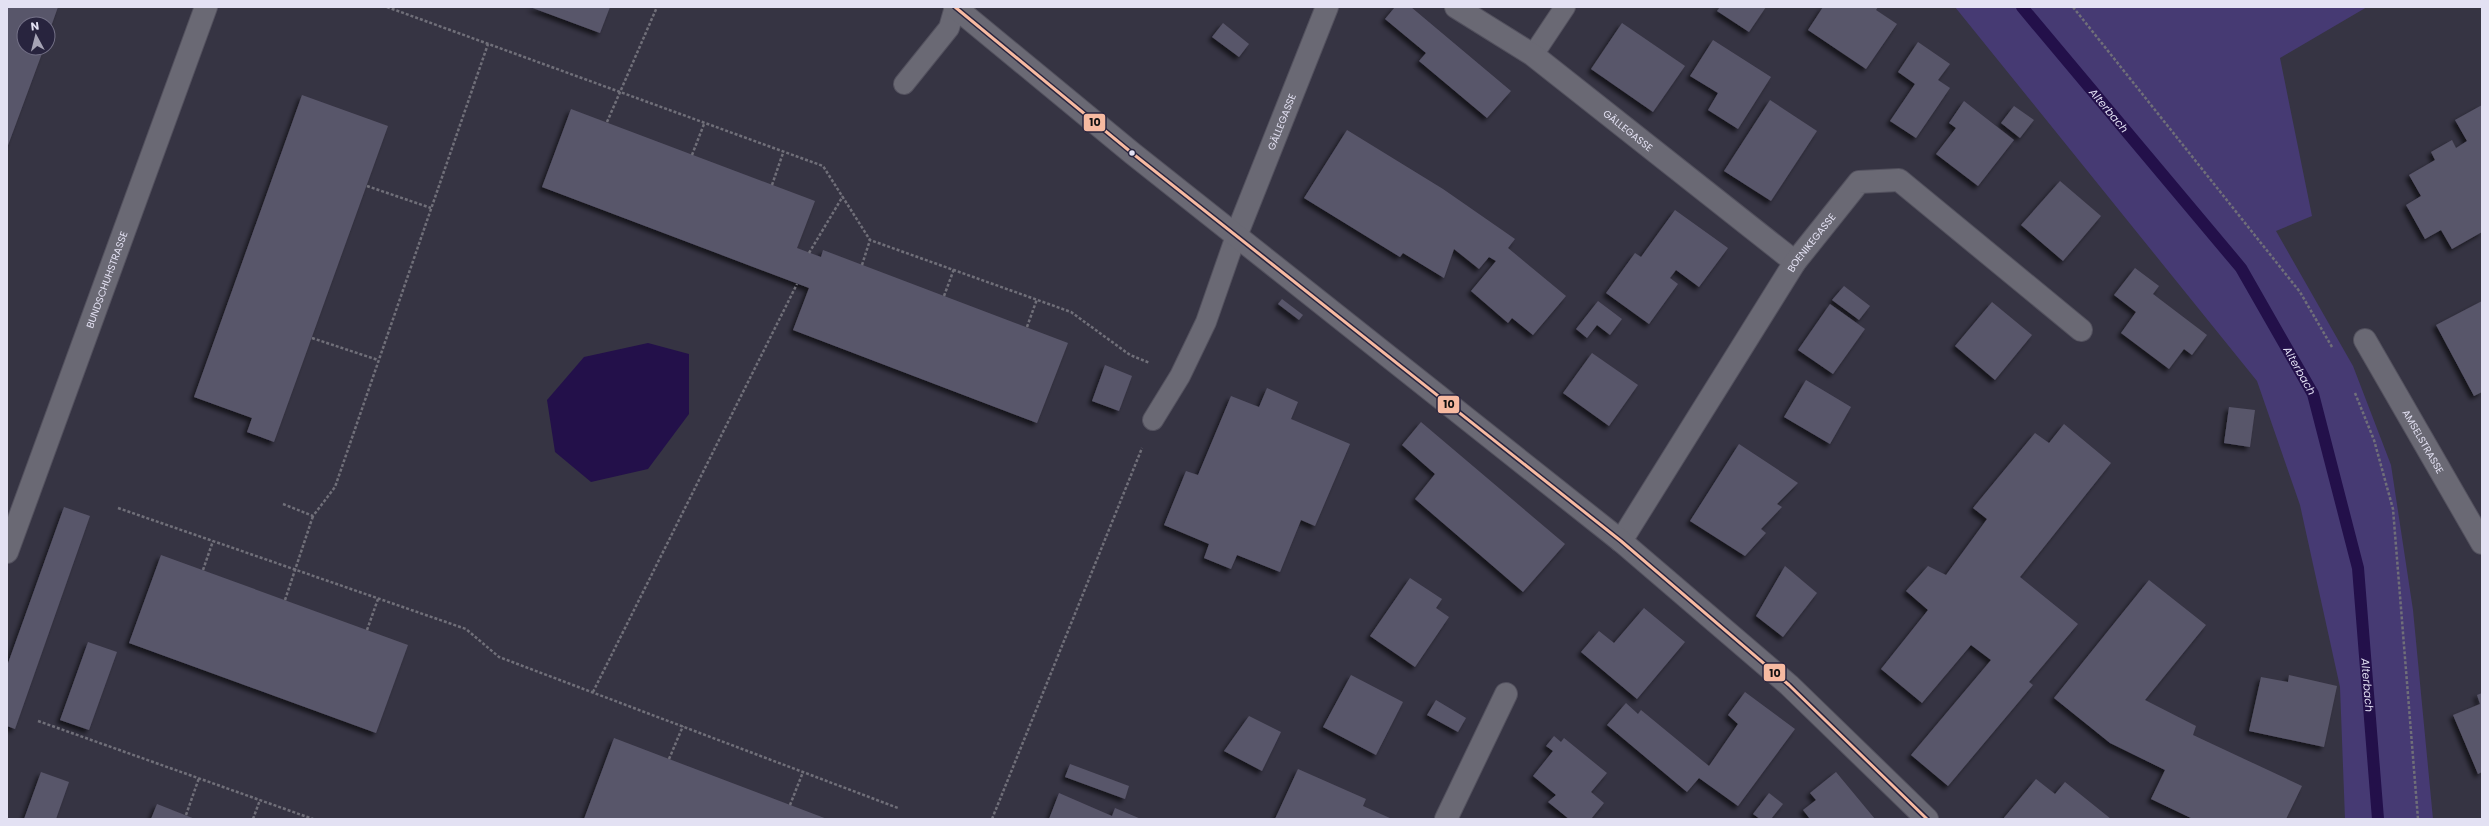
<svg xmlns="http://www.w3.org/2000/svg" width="2489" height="826" viewBox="0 0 2489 826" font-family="Poppins,sans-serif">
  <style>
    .green { fill: #463a73 }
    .water { fill: #23104a }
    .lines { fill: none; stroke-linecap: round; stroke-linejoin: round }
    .stream { stroke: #23104a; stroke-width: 12 }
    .building { fill: #59566a; filter: url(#shadow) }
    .service-casing { stroke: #53515e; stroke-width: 22 }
    .minor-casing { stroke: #53515e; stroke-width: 24 }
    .tertiary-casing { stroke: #53515e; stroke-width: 24 }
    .path { stroke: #706f79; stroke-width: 2.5; stroke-dasharray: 3 2; stroke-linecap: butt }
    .service { stroke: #6a6974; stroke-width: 20 }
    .minor { stroke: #6a6974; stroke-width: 22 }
    .tertiary { stroke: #6a6974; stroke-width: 22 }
    .bus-1-casing { stroke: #28243e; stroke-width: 6 }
    .bus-1 { stroke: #f7baa1; stroke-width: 3 }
    .bus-dot { fill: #e3e1f3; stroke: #28243e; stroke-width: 1.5 }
    .labels { text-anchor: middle; stroke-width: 3; stroke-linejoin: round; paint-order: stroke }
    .street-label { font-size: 10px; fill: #e3e1f3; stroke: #28243e }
    .water-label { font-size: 11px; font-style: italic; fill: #dfddf1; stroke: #28243e }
    .line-badge { stroke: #28243e; stroke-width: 1.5 }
    .pale-badge-label { font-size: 11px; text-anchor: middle; font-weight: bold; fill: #111 }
  </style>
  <defs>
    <filter id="shadow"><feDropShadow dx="-3.5" dy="3.5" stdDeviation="2" flood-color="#0009"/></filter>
  </defs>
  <rect width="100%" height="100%" fill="#363443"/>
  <path class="green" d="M1955,7h412l-87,51 32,158 -36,15 77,135 38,99 22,145 20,209h-88l-5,-132 -40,-182 -43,-124z"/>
  <path class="water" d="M648,343l41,11v60l-41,55 -57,13 -36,-30 -8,-52 37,-43z"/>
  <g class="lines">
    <path class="stream" id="s1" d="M2022,7l219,261 72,126 45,174 20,251"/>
  </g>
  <g class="building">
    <path d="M7,7h51l-10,28v-11h-24v24h20l-37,100z"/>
    <path d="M530,7h80l-10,26z"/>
    <path d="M1395,7h16l100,84 -24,27 -68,-57 7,-8 -41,-34z"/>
    <path d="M1720,7h46l-17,25 -32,-21z"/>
    <path d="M1823,7h55l-2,3 21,14 -31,45 -58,-39z"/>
    <path d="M1223,23l26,21 -10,13 -27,-20z"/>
    <path d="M1622,23l63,43 -32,46 -62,-43z"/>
    <path d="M1713,40l58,37 -33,52 -30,-19 10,-17 -28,-17z"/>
    <path d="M1918,42l32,22 -12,16 12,8 -34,50 -26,-17 25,-37 -17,-12z"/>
    <path d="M302,95l86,31 -114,316 -27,-10 5,-14 -58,-21z"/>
    <path d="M1770,100l47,31 -46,70 -47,-30z"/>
    <path d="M1964,101l50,39 -36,46 -42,-32 20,-26 -7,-5z"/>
    <path d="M2482,105v127l-30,17 -11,-19 -16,9 -19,-34 15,-9 -12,-21 26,-15 -4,-8 21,-12 4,8 11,-7 -12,-21z"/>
    <path d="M2014,106l20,14 -14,18 -19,-15z"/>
    <path d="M571,109l244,92 -18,47 24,9 2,-7 245,93 -31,80 -244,-93 16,-42 -267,-101z"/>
    <path d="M1347,130l96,59 72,50 -7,9 58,48 -33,39 -21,-17 -4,5 -37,-32 25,-30 -7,-4 -10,12 -25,-20 -10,29 -41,-25 -3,4 -96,-59z"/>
    <path d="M2060,181l41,35 -38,45 -42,-36z"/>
    <path d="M1675,210l53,38 -29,39 -23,-17 -6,8 8,6 -29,40 -43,-31 29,-40 6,4z"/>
    <path d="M2135,268l24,18 -6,8 54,41 -15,20 -8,-6 -15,20 -48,-36 15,-21 -22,-17z"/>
    <path d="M1844,286l26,20 -11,14 -27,-20z"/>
    <path d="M1282,299l21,16 -4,5 -21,-16z"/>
    <path d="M1598,301l24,18 -12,16 -13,-10 -10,13 -11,-9z"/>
    <path d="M2482,301v91l-8,4 -38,-71z"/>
    <path d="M1992,302l40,33 -37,45 -40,-34z"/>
    <path d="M1830,304l35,25 -32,45 -35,-24z"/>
    <path d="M1592,353l46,32 -29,41 -46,-33z"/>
    <path d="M1105,365l27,11 -13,35 -27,-10z"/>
    <path d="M1806,380l45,27 -21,37 -46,-27z"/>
    <path d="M1267,388l31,14 -7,17 59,25 -35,82 -14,-6 -21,52 -43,-17 -6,14 -27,-11 5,-14 -45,-19 22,-54 12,4 33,-79 28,11z"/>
    <path d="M2229,407l26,3 -5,37 -26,-4z"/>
    <path d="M1421,422l144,122 -42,48 -108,-93 20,-25 -33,-29z"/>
    <path d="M2064,424l47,39 -91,114 58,47 -49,58 4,3 -85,101 -37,-31 80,-95 -20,-15 -49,58 -41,-34 47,-59 -22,-19 22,-25 18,9 41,-56 -14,-11 62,-75 14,10z"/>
    <path d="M1739,444l59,39 -21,21 5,3 -21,22 5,4 -21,23 -55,-35z"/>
    <path d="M64,507l26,9 -75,213 -8,-3v-60z"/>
    <path d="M161,555l247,90 -32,88 -247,-90z"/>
    <path d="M1785,566l32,27 -34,44 -27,-21z"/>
    <path d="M1410,578l32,21 -6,9 13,9 -34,50 -45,-31z"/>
    <path d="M2149,580l57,45 -61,75 51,26 -3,9 109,51 -16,33h-93l-42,-20 14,-29 -55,-27 -56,-45z"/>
    <path d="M1644,608l41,34 -48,57 -56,-47 18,-21 15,12z"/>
    <path d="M88,642l29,10 -28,78 -29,-10z"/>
    <path d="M1351,675l52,27 -27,53 -53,-28z"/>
    <path d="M2289,675l48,11 -13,61 -75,-16 12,-54 27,5z"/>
    <path d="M1745,692l50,37 -57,77 -39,-28 -12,14 -80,-67 19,-22 12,11 3,-4 68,56 29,-42 -10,-9z"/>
    <path d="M2482,693v79l-4,2 -25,-59 27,-11 -3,-9z"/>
    <path d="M1436,700l30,18 -8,14 -31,-17z"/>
    <path d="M1249,716l32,16 -19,39 -38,-20z"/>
    <path d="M1554,736l7,6 3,-4 43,35 -16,19 13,11 -13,16h-22l-21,-17 8,-7 -23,-19 20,-25 -7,-5z"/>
    <path d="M614,738l55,21 158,60h-243z"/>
    <path d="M1070,764l59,22 -4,13 -60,-22z"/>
    <path d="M1298,769l68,30 -3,7 29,13h-117z"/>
    <path d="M41,772l28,10 -13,37h-32z"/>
    <path d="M1836,772l39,47h-65l-7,-9 13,-10 -6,-7z"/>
    <path d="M2036,779l19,15 10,-12 46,37h-108z"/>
    <path d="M1059,793l53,23 3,-8 26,11h-92z"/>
    <path d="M1769,793l14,11 -12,15h-11l-7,-5z"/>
    <path d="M157,804l38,15h-44z"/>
  </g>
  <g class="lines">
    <g class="service-casing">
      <g id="service">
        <path d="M1533,55l32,-48"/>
        <path d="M904,84l45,-56 6,-21"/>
        <path d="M1153,420l27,-44 26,-54 30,-86"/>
      </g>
    </g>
    <g class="minor-casing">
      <g id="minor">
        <path id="s2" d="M1456,7l77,48 262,207"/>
        <path id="s3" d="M1236,236l91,-229"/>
        <path id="s4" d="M2365,340l117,203"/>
        <path id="s5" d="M1621,541l174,-279 64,-80 40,-2 182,150"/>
        <path id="s6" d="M7,552l199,-545"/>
        <path d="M1446,819l60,-125"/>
      </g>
    </g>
    <g class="tertiary-casing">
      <path id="tertiary" d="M955,7l177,146 489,388 168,144 138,134"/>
    </g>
    <g class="path">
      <path d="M387,7l436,159 47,74 201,72 59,43 20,8"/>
      <path d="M2073,7l227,285 32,55"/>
      <path d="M607,122l50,-115"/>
      <path d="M692,155l12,-31"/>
      <path d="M772,185l11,-32"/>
      <path d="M367,186l64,22"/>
      <path d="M809,253l34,-57"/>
      <path d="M862,265l8,-25"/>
      <path d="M944,296l10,-27"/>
      <path d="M1027,327l10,-28"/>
      <path d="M312,338l66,22"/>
      <path d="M2355,393l19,47 19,69 25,310"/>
      <path d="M283,504l30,12 22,-29 153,-443"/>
      <path d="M118,508l348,121 33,28 399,151"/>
      <path d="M203,570l10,-29"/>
      <path d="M285,600l28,-84"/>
      <path d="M367,630l11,-31"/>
      <path d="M593,692l204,-408"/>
      <path d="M38,721l275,98"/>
      <path d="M669,759l14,-33"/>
      <path d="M790,805l13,-33"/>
      <path d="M186,815l13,-37"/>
      <path d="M253,819l7,-19"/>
      <path d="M992,819l150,-371"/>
    </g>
    <use href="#service" class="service"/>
    <use href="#minor" class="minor"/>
    <use href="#tertiary" class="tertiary"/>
    <g class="bus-1-casing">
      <path id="bus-1" d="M955,7l177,146 489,388 168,144 138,134"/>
    </g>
    <use href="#bus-1" class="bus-1"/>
  </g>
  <circle class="bus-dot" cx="1132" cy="153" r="3.5"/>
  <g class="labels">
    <g class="street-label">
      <text dy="4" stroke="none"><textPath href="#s3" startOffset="123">GÄLLEGASSE</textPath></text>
      <text dy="4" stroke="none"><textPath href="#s2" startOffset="212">GÄLLEGASSE</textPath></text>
      <text dy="4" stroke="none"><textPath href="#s5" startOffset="354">BOENIKEGASSE</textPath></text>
      <text dy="4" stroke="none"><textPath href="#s6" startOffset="290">BUNDSCHUHSTRASSE</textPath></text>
      <text dy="4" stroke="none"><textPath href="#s4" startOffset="117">AMSELSTRASSE</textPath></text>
    </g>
    <g class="water-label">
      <text dy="4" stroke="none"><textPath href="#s1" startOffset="135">Alterbach</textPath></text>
      <text dy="4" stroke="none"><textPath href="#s1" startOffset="459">Alterbach</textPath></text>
      <text dy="4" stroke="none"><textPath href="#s1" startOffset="783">Alterbach</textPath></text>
    </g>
  </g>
  <g class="line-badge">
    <rect x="1083" y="113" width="23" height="19" rx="4" fill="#f7baa1"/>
    <rect x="1437" y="395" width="23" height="19" rx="4" fill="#f7baa1"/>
    <rect x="1763" y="663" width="23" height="19" rx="4" fill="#f7baa1"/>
  </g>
  <g class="pale-badge-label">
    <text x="1095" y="126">10</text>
    <text x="1449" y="408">10</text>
    <text x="1775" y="677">10</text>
  </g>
  <rect width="2489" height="826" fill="none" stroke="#e3e1f3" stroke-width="16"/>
  <g transform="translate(36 36) rotate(353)"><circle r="19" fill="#28243e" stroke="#737086"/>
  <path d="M0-3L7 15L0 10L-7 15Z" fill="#a6a4b5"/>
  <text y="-6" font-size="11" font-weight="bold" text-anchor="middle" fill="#e3e1f3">N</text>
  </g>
</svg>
